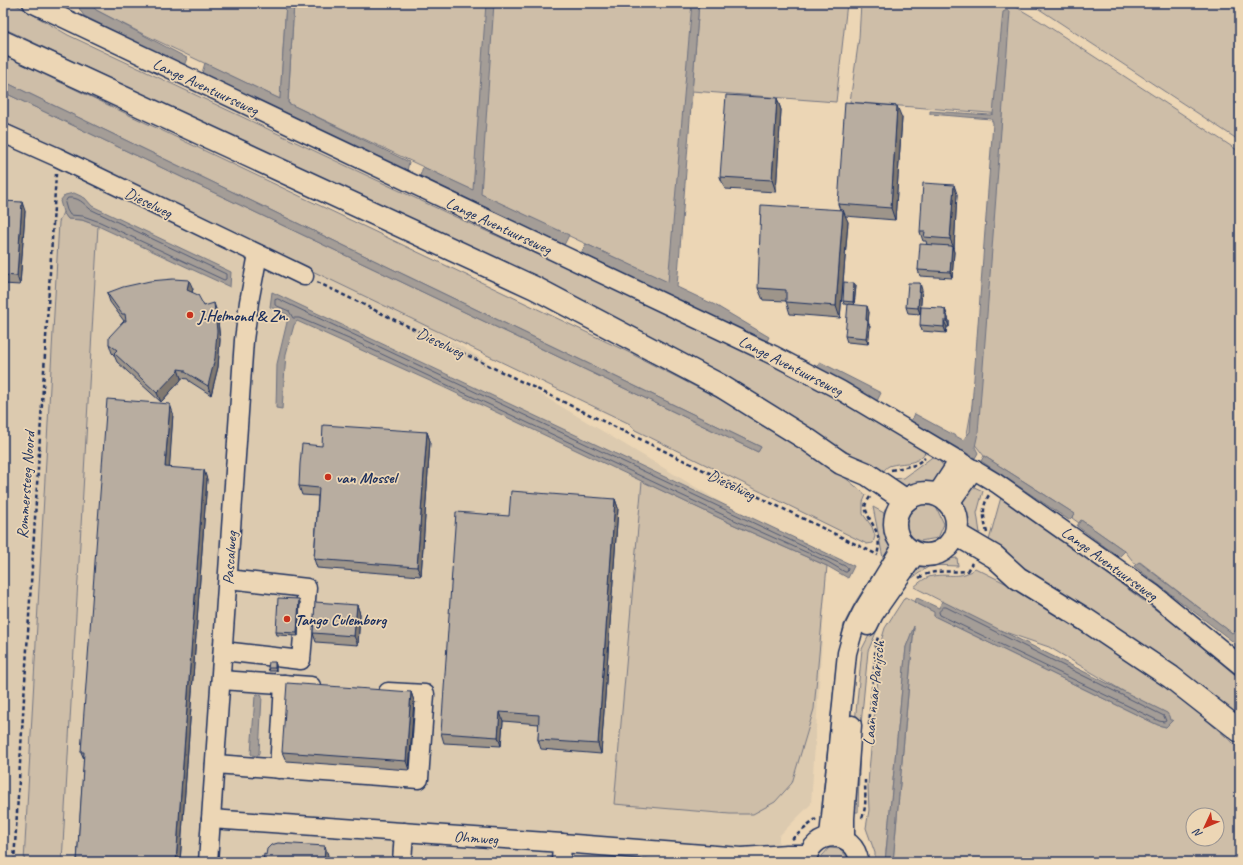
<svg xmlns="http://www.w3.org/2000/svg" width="1243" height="865" viewBox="0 0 1243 865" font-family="Caveat,sans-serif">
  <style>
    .built { fill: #dccaaf }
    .green { fill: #cebea8; stroke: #747683; fill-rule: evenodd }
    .water { fill: #a49d97; stroke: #6d7180 }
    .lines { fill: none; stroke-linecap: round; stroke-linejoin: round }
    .shore { stroke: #525b75; stroke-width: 1 }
    .minor-casing { stroke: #1b2f5e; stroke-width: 21 }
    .major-casing { stroke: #1b2f5e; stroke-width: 25 }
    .path { stroke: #1b2f5e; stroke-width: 2.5; stroke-dasharray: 4 3; stroke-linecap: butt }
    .minor { stroke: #ecd6b5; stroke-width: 18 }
    .major { stroke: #ecd6b5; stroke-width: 22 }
    .wall { fill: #9e958a; stroke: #1b2f5e }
    .shaded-wall { fill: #817970; stroke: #1b2f5e }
    .building { fill: #b8ada0; stroke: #1b2f5e }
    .poi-dot { fill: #c8321e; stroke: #ecd6b5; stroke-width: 1.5 }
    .labels { text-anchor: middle; stroke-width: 3.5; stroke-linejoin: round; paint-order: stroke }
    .street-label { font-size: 16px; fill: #1b2f5e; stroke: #ecd6b5 }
    .poi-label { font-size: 16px; font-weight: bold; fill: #1b2f5e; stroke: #ecd6b5; text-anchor: start }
  </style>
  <rect width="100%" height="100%" fill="#ecd6b5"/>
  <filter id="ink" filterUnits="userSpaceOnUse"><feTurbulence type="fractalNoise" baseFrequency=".025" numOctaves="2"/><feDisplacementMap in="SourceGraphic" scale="8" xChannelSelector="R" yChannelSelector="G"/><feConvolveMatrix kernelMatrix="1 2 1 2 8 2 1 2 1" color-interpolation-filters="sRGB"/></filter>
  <g filter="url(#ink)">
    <path class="built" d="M3,115l396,194 428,257 -16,238 -32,32 -1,26h-775z"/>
    <g class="green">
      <path d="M3,3h10l55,32 285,134 122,57 298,134 154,89c-9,18 -23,12 -38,17 -3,1 -5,5 -7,7l-70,-42 -397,-208 -412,-195z"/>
      <path d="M90,3h196l-6,96 -137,-65 -47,-24z"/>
      <path d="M294,3h404l-23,283 -387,-183z"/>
      <path d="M699,3h148l-11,99 -144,-11z"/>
      <path d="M861,3h141l6,3 8,1 24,14 200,131v456l-1,16 -3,7 -4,2 -92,-71 -4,3 -11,-14 -44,-31 -2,3 -7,-5 3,-4 -91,-58 -17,-22 11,-61 24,-259 -152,-12 9,-64z"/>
      <path d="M1030,3h210v138z"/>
      <path d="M3,55l625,297 146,75 63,44 29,24 -3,7v12l9,13 3,9 -2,7 -6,1 -232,-114 -5,-6 -627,-302v-30l755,360 3,-5 -758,-366z"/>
      <path d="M63,212l5,7 14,1 16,6 -36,636h-38l35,-640z"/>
      <path d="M935,455l9,12 -10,15 -32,8 -11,-11 13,-1z"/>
      <path d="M642,481l88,42 97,43 -13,143 -22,74 -17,19 -22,12h-23l-116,-10z"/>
      <path d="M972,486l11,5 -6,22 3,20 -11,-1 -10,-31z"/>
      <path d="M1003,490l72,60 100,74 65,55v42l-252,-177z"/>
      <path d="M922,504l14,3 8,17 -6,14 -18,3 -10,-4 -4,-12 4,-13z"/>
      <path d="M873,507l11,6 6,23 -1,20 -6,2z"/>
      <path d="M957,558l1,8 -27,-1 -19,13 -4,-5 17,-12z"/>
      <path d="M975,568l60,30 117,76 43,36 45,39v113h-347l21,-234 -8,19 -21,215h-10v-9l-9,-25 3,-18 -1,-24 1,-16 13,-132 3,-10 20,-31 30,15 -1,4 224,109 8,2 4,-6 -4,-8 -38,-19 -79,-47 -53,-18 -82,-42c5,-4 11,-10 19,-11 15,-3 29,4 42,-8zM1193,815h24v24h-24z"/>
      <path d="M874,573l6,2 -34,65 -20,172 -5,2 16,-157 7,-33 12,-23z"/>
      <path d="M882,610l3,2 -17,39 -8,84 -2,77h-7l4,-89 7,-74z"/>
      <path d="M829,848l11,1 10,11v2h-30l1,-5z"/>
    </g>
    <g class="water">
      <path d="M78,3h12l6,7 91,48 -3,8 -100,-50 -4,-6z"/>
      <path d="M286,3h8l-6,100 121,59 -2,9 -205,-98 3,-10 75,36z"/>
      <path d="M486,3h8l-13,191 88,41 -5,10 -144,-69 3,-9 50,23z"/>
      <path d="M692,3h7l-22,284 38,18 54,32 -3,6 -185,-90 5,-9 82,38z"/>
      <path d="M1007,10l3,2 -32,421 -3,14 3,6 -3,5 -64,-37 4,-7 48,26 7,-8 23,-309 -2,-4 -61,-5v-3l60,4 3,-1 10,-102z"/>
      <path d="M3,81l758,366 -3,5 -755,-360z"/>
      <path d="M74,193l11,5 7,8 139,66 -1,15 -132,-61 -16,-6 -14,-1 -5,-7 -3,-11 5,-6z"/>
      <path d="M272,292l582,274 -6,12 -21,-12 -97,-43 -289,-137 -144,-65 -3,4 -8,29 -4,55 -6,-1 1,-44 11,-46 -1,-4 -17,-7z"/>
      <path d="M820,362l61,31 -4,8 -60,-33z"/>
      <path d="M984,456l91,58 -6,6 -88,-59z"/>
      <path d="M1081,520l44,31 -6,6 -42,-31z"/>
      <path d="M1139,562l93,71 4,-2 3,-7 1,-16v39l-106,-81z"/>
      <path d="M917,598l22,10 3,-7 225,112 2,3 1,4h3l-7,7 -8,-2 -224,-109v-4l-20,-10z"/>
      <path d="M914,626l-21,236h-8l21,-215z"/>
      <path d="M257,694l5,2 -3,57 -2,3 -5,-1 -1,-1 4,-58z"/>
    </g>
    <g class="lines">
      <g class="shore">
        <path d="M68,198c11,-1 15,5 22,11l136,65v5l-2,1 -124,-58 -17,-6 -13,-1 -3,-5 -2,-7z"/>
        <path d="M278,299l569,268 1,2 -1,3h-2l-17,-10 -96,-43 -376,-177 -57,-24h-6l-4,-7 -14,-6v-5z"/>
        <path d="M944,607h2l218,109 2,5 -2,1 -5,-1 -219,-106 -1,-3z"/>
      </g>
      <g class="minor-casing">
        <g id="minor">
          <path d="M32,3l743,353 65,34 156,93 156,110 88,72"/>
          <path d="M3,133l54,24 247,119"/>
          <path d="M937,494l22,-34"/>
          <path d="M950,503l24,-34"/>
          <path d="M868,626l6,-12 42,-60"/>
          <path d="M223,651l78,9 6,-72 -79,-9"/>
          <path d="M221,680l90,6"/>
          <path d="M215,764l204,15 6,-85 -37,-2"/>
          <path d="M279,769l5,-85"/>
          <path d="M211,819l351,24 179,14 46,-3h21"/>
          <path d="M829,837l18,-184 7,-25 8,-16 41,-67"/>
          <path d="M845,840v-22l7,-93"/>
          <path d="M208,862l36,-522 5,-38 9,-48"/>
          <path d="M402,862l2,-30"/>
          <path d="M561,862l1,-19"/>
          <path d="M807,862c3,-33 49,-33 52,0"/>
        </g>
      </g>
      <g class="major-casing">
        <g id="major">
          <path d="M3,42l532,246 186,98 87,54 33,23 26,11 38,26"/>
          <circle cx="926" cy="524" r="31"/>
          <path d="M956,534l39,23 23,21 68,42 85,57 69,54"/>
        </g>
      </g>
      <g class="path">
        <path d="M317,282l561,273"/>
        <path d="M891,470l24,-5 10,-7"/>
        <path d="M870,497l-4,6 -1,4c6,21 18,23 12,49"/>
        <path d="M987,533c-3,-13 -6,-26 2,-38"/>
        <path d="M919,578c15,-10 31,-5 48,-7l5,-8"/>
        <path d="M869,725l7,-81 2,-7"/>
        <path d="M862,818c5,-12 3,-25 3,-38"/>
        <path d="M792,839l24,-20"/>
        <path d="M14,862l42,-688"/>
      </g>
      <use href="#minor" class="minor"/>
      <use href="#major" class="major"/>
    </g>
    <g class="wall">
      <path d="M777,98l4,12 -5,82 -51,-3 -5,-12z"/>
      <path d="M902,118l-7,102 -50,-4 3,6 -8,96 -50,-4 -4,-13 -23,-1 -5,-12 82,-78 -2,-6z"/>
      <path d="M957,194l-3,54h-1l1,4 -2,26 -32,-2 -2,-6 9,-25 -1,-4h-3l-3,-9z"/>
      <path d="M3,201l22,10 -5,74 -17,-1z"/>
      <path d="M854,283l2,3 -2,19 -10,-1 -1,-3z"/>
      <path d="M193,289l-1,3 12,14 13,6 3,28 -2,27 -7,28 -22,-14 -1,-2 -7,-1v2l-20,22 -44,-40 -3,-7 -2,-2 -3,-9 15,-23 -14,-19 -3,-9z"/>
      <path d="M922,290l-2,24 -12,-1 -2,-6z"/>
      <path d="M943,309h2l4,12v6h-2l-1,6 -24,-2 -2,-6z"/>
      <path d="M869,312l-1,10 2,5 -2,17 -21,-2 -2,-6z"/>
      <path d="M173,413l-4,54 38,12 -27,383h-103l7,-103 -3,-7z"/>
      <path d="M427,432l3,9 -9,135 -104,-8 -3,-9 4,-63 -16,-1 -3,-9 23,-40z"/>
      <path d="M615,499l3,9 -17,246 -60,-5 -3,-9 1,-16 -36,-3 -2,25 -57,-3 -3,-10 68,-217z"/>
      <path d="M300,602l-2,34 -21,-1 -1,-3z"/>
      <path d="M357,605l3,9 -2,31 -42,-3 -3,-9z"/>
      <path d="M275,662l1,3v6h-7l-1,-3z"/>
      <path d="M411,692l3,9 -5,69 -123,-9 -4,-9z"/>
    </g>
    <g class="shaded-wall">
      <path d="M777,98l4,12 -5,82 -4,-12z"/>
      <path d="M897,106l5,12 -7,102 -4,-12z"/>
      <path d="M954,185l3,9 -3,54 -4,-9z"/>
      <path d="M22,202l3,9 -5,74 -3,-9z"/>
      <path d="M843,210l5,12 -8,96 -4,-12z"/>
      <path d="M952,246l2,6 -2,26 -2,-6z"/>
      <path d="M189,280l4,9 -3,10 -3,-9z"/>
      <path d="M854,283l2,3 -2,19 -1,-3z"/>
      <path d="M920,283l2,7 -2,24 -2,-6z"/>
      <path d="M214,303l3,9 3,28 -2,27 -7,28 -3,-9z"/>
      <path d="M867,306l2,6 -1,10 2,5 -2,17 -2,-6v-18z"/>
      <path d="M943,308l2,5v-4l4,12v6z"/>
      <path d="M944,321l3,6 -1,6 -2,-6z"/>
      <path d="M178,369l3,9v2l-20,22 -4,-9z"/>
      <path d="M170,404l3,9 -4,63 -4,-9z"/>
      <path d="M427,432l3,9 -9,135 -4,-9z"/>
      <path d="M204,470l3,9 -27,383h-4z"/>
      <path d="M615,499l3,9 -17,246 -3,-10z"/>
      <path d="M299,599l1,3 -2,34 -1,-3z"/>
      <path d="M357,605l3,9 -2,31 -4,-9z"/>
      <path d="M275,662l1,3v6l-1,-3z"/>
      <path d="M411,692l3,9 -5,69 -3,-9z"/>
      <path d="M500,712l3,9 -2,25 -3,-9z"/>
      <path d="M325,846l3,9v7h-4z"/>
    </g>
    <g class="building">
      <path d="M726,95l51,3 -5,82 -52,-3z"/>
      <path d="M845,102l52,4 -6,102 -53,-4z"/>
      <path d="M923,183l31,2 -4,54 -26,-2 1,-5h-5z"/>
      <path d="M3,201l19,1 -5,74 -14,-1z"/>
      <path d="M761,205l82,5 -7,96 -50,-4v-12l-28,-2z"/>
      <path d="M920,244l32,2 -2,26 -32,-2z"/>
      <path d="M173,279l16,1 -2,10 11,5 6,11 10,-3 3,28 -2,27 -7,28 -23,-14v-2l-7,-1v2l-21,22 -43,-40 3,-3 -8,-6v-7l15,-16h2l-1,-7h-3l-15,-21 16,-6 27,-6z"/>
      <path d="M844,282l10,1 -1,19 -10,-1z"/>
      <path d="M908,283h12l-2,25 -12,-1z"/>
      <path d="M848,304l19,2 -1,14 2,1 -2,17 -21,-2z"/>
      <path d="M921,307l22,1v1h2v6h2v6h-3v6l-24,-2z"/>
      <path d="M107,399l63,5 -5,63 39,3 -28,392h-99l7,-110h-3z"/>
      <path d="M323,425l104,7 -10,135 -103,-8 5,-71 -20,-2 1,-22 2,-20 20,2z"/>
      <path d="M511,491l104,8 -17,245 -60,-4 1,-25 -39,-3 -2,25 -57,-4 15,-221 53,4z"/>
      <path d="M278,598l21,1 -2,34 -21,-1z"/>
      <path d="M315,602l42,3 -3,31 -41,-3z"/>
      <path d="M269,662h6v6h-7z"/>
      <path d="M287,683l124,9 -5,69 -124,-9z"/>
      <path d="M278,843l47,3 -1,16h-61l1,-8 2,1 1,-6 4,-4z"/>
    </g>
  </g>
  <g class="poi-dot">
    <circle cx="190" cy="315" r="4"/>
    <circle cx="328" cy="477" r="4"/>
    <circle cx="287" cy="619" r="4"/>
  </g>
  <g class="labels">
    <g class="street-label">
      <text transform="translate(206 86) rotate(25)" y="6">Lange Aventuurseweg</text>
      <text transform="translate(149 202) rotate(26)" y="6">Dieselweg</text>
      <text transform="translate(499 225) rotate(25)" y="6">Lange Aventuurseweg</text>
      <text transform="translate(441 342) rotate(26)" y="6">Dieselweg</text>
      <text transform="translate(791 365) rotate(27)" y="6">Lange Aventuurseweg</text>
      <text transform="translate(732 484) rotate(26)" y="6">Dieselweg</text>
      <text transform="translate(25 485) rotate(-86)" y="6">Rommersteeg Noord</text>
      <text transform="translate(229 558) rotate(-86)" y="6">Pascalweg</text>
      <text transform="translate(1110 563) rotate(36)" y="6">Lange Aventuurseweg</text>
      <text transform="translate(873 693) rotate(-84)" y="6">Laan naar Parijsch</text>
      <text transform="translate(476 837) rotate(4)" y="6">Ohmweg</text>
    </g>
    <g class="poi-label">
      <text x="198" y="321">J.Helmond &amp; Zn.</text>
      <text x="336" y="483">van Mossel</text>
      <text x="295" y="625">Tango Culemborg</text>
    </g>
  </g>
  <rect width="1243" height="865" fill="none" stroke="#ecd6b5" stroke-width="16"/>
  <rect x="8" y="8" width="1227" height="849" fill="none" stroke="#1b2f5e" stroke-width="1.5" filter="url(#ink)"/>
  <g transform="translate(1205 827) rotate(226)"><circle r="19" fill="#ecd6b5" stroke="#989392"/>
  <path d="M0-3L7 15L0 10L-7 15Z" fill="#c8321e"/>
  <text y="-6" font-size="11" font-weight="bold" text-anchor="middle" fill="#1b2f5e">N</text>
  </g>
</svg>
